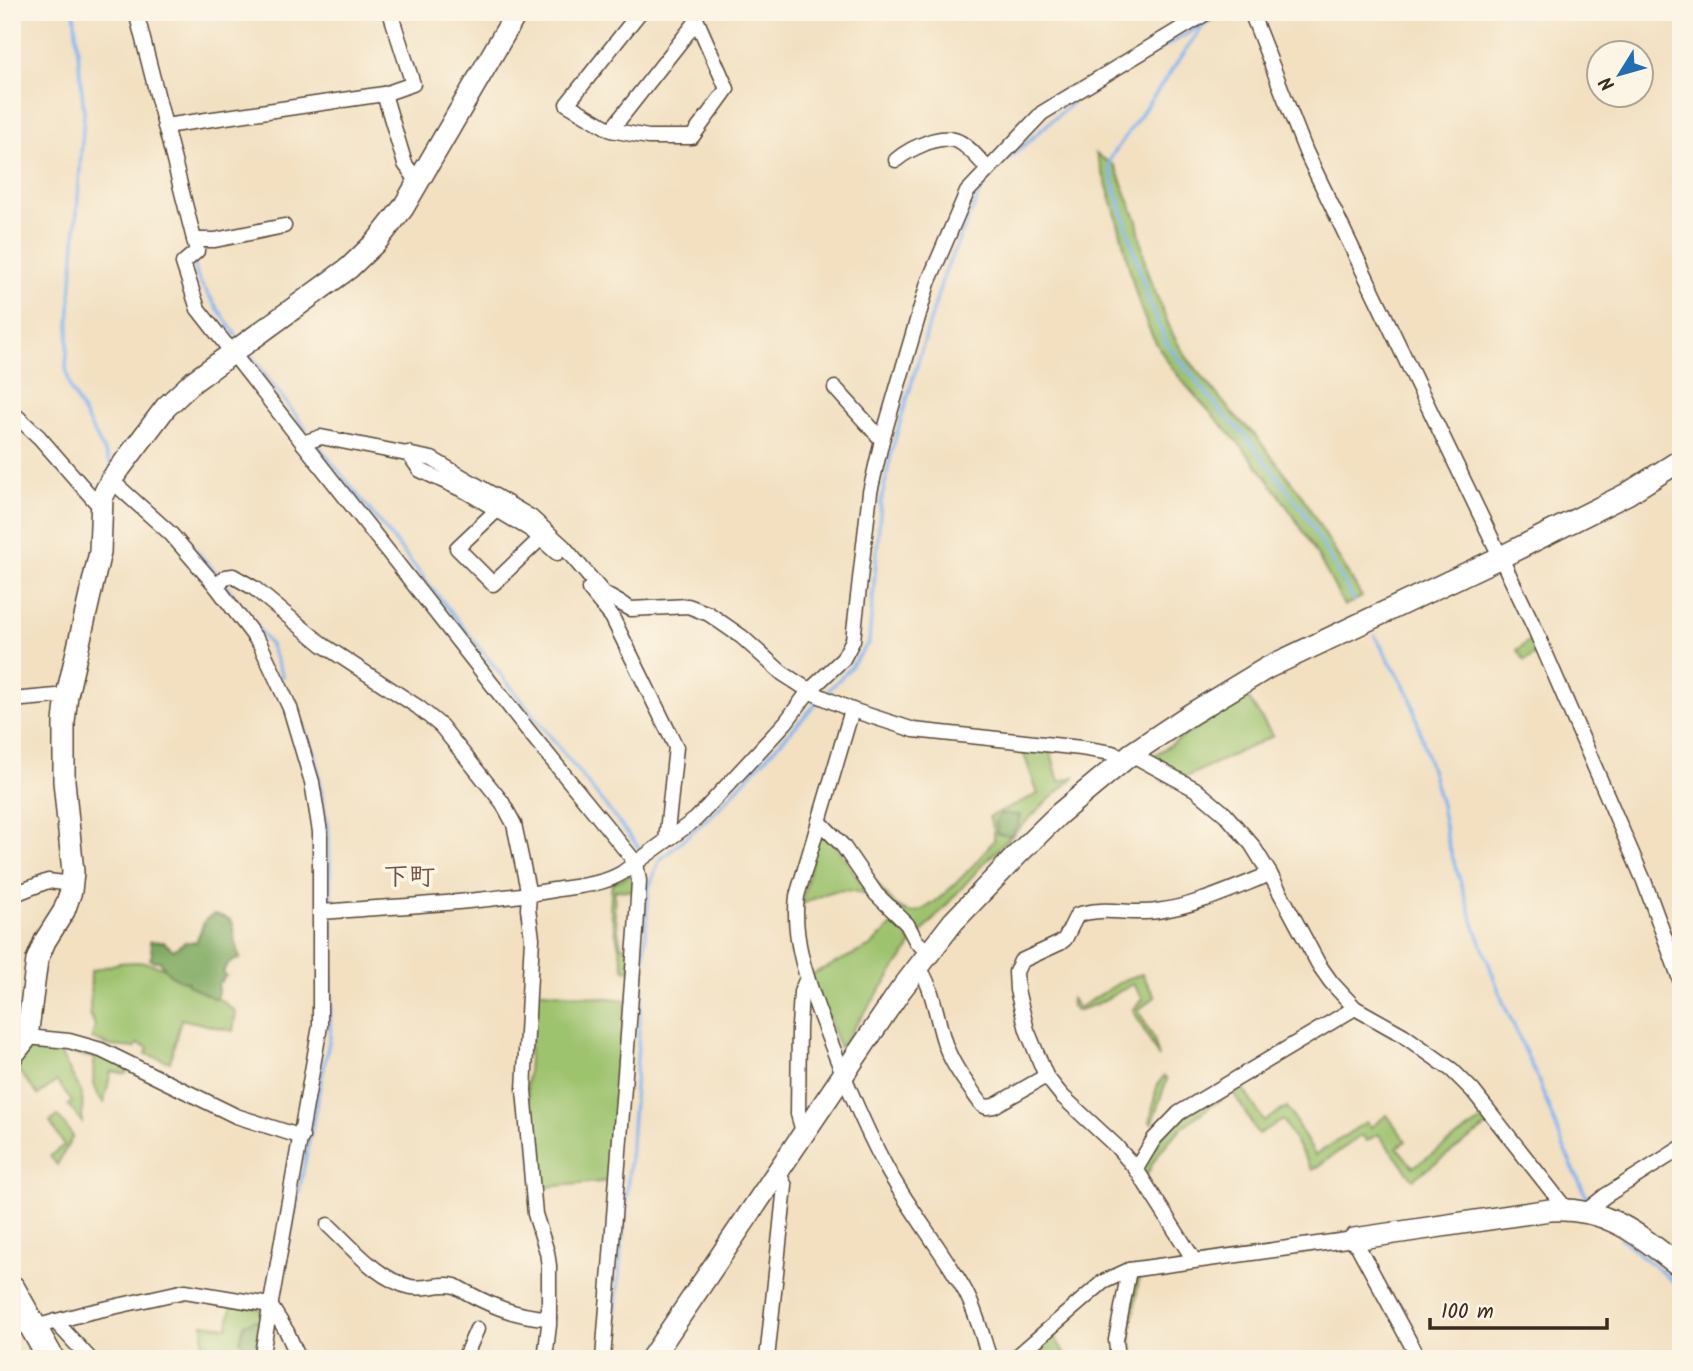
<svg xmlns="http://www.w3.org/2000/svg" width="1693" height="1371" viewBox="0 0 1693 1371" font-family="Kalam,'Klee One',sans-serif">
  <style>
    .green { fill: #9ec36e; stroke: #6c7646; stroke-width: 2 }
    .forest { fill: #7ea961; stroke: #5c6a40; stroke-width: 2 }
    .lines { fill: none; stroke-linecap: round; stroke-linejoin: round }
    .stream { stroke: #87b6f1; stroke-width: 3.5 }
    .street-casing { stroke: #564536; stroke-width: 17 }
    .secondary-casing { stroke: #564536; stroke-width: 24 }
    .highway-casing { stroke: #564536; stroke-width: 29 }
    .street { stroke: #fff; stroke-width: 14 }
    .secondary { stroke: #fff; stroke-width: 21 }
    .highway { stroke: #fff; stroke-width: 26 }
    .labels { text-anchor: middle; stroke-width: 7; stroke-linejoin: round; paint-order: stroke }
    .neighbourhood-label { font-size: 26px; font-weight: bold; fill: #735347; stroke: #fcf5e5 }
  </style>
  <rect width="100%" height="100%" fill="#fcf5e5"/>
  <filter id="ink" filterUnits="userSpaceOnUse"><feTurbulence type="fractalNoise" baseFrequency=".0143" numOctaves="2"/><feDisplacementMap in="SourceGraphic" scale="14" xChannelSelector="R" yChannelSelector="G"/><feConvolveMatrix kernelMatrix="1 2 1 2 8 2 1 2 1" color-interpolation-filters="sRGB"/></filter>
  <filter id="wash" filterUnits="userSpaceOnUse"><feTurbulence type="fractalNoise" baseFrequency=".00686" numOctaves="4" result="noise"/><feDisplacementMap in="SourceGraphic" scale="28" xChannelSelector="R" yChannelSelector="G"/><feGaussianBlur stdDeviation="1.57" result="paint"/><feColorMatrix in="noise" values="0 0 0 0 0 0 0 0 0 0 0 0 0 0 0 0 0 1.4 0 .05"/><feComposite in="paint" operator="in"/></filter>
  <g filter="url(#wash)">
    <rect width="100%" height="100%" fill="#f2e0c1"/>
    <g class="green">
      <path d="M1096,154l19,12 22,55 10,51 25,61 8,14 8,12 45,55 22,21 46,59 61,103 -18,9c-27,-56 -57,-105 -97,-153 -31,-37 -72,-72 -94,-116 -17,-32 -24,-72 -33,-107 -7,-26 -15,-51 -24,-76z"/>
      <path d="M1534,637l6,14 -15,10 -8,-11z"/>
      <path d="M1247,696l26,40 -87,41 -36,-19z"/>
      <path d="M1021,746l29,3 9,33 17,-6 -32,28 -62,61 -63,71 -41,-44 -5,-14c8,11 21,30 35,34 22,6 73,-55 86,-72v-10l-5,-13 49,-23z"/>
      <path d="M819,833l14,8 36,54c-29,-10 -42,-3 -68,10z"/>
      <path d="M631,875l3,2 1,14 -20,-1 -1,18 7,38h10l-1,24 -6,-1 -14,-61 2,-25z"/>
      <path d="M897,920l15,24 -72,104 -30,-73 61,-29z"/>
      <path d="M136,962c35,1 74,29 100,50l-3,19 -52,-12 -11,43 -24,-8 2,-7 -11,-3 -2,4 -25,-2 -18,-7 3,-14 -5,-10 1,-44 28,-8z"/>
      <path d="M1142,974l13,23 -17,13 16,29 5,19 -26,-48 10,-11 -10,-15 -36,20 -21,7 -4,-5 -1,-9 7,11 48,-29z"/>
      <path d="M534,991l92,9 -16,181 -74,7 -9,-102z"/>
      <path d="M34,1044l30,3 -4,4c5,16 16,27 21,42 3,9 1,20 1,29l-14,-17 4,-3 -15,-21 -19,14 -23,-29z"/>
      <path d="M72,1047l21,5 35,16 -2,6 -15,-3 -7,32c-12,-13 -12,-28 -9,-45l-23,-4z"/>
      <path d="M1164,1076l3,3 -15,44 -2,-1 7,-37z"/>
      <path d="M1238,1081l26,40 23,-14 28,48 51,-33 5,5 16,-12 19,26 -9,6 16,20 75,-51 5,6 -80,57 -35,-45 -11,7 -5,-6 -50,35 -29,-50 -25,14 -25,-42c-36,22 -69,44 -87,84l-6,-8 28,-41z"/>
      <path d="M58,1116l15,20 -16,29 -7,-9 14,-11 -14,-23z"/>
      <path d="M1345,1247l-206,31 -8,52 2,29h-11l-2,-14 12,-71z"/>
      <path d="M232,1301l28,8 3,4 -7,46h-53v-35l25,3z"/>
      <path d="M1053,1334l15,25h-24l-5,-12z"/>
    </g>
    <g class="forest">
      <path d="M1001,814l19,1 -2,10 -8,11 -12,-2 -3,-13z"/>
      <path d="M214,914c25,7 18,7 21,28 2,6 4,11 5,17 -9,2 -13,4 -17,13l3,4 -8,8v10l-3,5 -27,-14v-3c-15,-4 -21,-8 -28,-21h-7l-3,-2 2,-5 -2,-13 14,1 9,8 12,-8h11l9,-22z"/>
      <path d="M255,1320l7,5 -6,27h-7l-4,-2 -5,-10 4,-16z"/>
    </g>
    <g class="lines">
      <g class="stream">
        <path d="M74,12l10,101 -18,254 4,21 41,76"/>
        <path d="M1203,26l-92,131 -2,10 41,138 17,39 56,70 22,21 58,75 51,91"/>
        <path d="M1145,58l80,-46"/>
        <path d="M1005,162l68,-60"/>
        <path d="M192,259l7,22 37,54"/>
        <path d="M248,352l58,77"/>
        <path d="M317,444l323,405"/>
        <path d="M121,478l59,55 36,40"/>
        <path d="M225,584l45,61 13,32"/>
        <path d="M1375,636l35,60 31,109 7,38 26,81 29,78 34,75 29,76 21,45"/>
        <path d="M825,694l25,-26 19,-26 12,-139 11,-53 52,-176 37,-84 11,-15"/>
        <path d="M300,719l15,35 14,81 2,71"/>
        <path d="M1620,1238l61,50"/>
        <path d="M288,1245l42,-208 2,-118"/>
        <path d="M611,1359l19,-200 19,-272 10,-26 56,-49 105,-112"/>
      </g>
    </g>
  </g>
  <g filter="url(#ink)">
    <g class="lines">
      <g class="street-casing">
        <g id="street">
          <path d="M136,12l61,239 -14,12 15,46 329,420 109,134 3,18 -3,50 -33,428"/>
          <path d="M640,12l-73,92 44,26 37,7h44l35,-48 -34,-77"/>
          <path d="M1251,12l55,140 229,477 109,252 37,101"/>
          <path d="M384,94l29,-10 -23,-72"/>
          <path d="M165,126l219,-32 21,70 13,18"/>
          <path d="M611,130l85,-108"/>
          <path d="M896,160c9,-8 18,-12 30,-17 31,-12 41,3 61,25"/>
          <path d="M194,240h21l69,-14"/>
          <path d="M835,388l47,52"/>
          <path d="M12,412l27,25 56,64 7,3"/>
          <path d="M303,443l18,-6 111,22 99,58 33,30 40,47 27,15 57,-3 21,8 33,23 40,36 31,20 39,17 62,20 167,18 31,5 13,5"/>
          <path d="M408,453l12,17 47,22 64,38 26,23"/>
          <path d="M111,480l60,54 45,52 44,58 30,64 22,74 8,50v194l-59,333"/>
          <path d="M497,510l-40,38 36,36 47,-45"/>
          <path d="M216,586l10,-9 7,-1 21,12 69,57 95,62 23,19 61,76 12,22 15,71 -1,14 4,29 -8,152 11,124 12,38 2,14v59l-4,34"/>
          <path d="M589,589l23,28 64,130 -10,94"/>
          <path d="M12,700l55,-5"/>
          <path d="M852,710l-55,186c-5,41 9,81 23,119 20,52 40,104 66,152 23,42 54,80 78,122 12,21 18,47 26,70"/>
          <path d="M1131,754l64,35 30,25 27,31 18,29 49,91 12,17 24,26 48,27 49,35 21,21 93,118"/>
          <path d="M819,821l24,25 33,48 31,30 9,17 13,12"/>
          <path d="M12,895l36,-14 24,3"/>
          <path d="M322,912c77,-6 156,-9 232,-22 23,-4 48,-5 68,-17l74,-54 90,-97 23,-31 34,-32 10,-19 17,-148 12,-52 46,-157 39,-91 75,-79 166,-101"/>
          <path d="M918,967c15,17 19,55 27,77 8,23 23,41 37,61l5,2 7,-1 52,-30"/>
          <path d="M27,1037l42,4 32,9 135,66 66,21"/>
          <path d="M804,1135l-6,-21 1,-87 2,-35 6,-14"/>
          <path d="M1136,1169l18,-30 25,-26 176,-105"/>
          <path d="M1586,1211l19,-15 76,-48"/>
          <path d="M328,1225c24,22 50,55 83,62 15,3 30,-5 44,-1 30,17 59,31 94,32"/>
          <path d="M1194,1260l-58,-91 -20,-23 -54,-50 -16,-20 -19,-46 -10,-40 -1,-18 5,-11 39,-18 5,-4 12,-24c27,-9 53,0 80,-4 39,-5 77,-23 113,-37"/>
          <path d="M270,1305l17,27 12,27"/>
          <path d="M55,1321l35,38"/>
          <path d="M35,1327l51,-14 99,-22 85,14"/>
          <path d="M464,1359l13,-30"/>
          <path d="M767,1359l18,-173 -7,-14"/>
          <path d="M1014,1359l89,-77 26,-12 225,-31 65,120"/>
          <path d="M1118,1359l-2,-19 13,-70"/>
        </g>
      </g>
      <g class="secondary-casing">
        <g id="secondary">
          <path d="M12,1056l15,-19 10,-77 8,-19 19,-30 7,-20 2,-19 -9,-91v-59l3,-27 33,-143 2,-54 9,-18 55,-73 28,-26 155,-113 28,-27 26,-33 114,-196"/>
          <path d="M1354,1239l196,-29c58,-3 87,24 131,57"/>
          <path d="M651,1359l249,-368 53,-69 64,-67 42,-41 72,-60 60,-40 76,-46 234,-111 126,-63 54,-34"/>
        </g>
      </g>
      <g class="highway-casing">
        <path id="highway" d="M12,1289l39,70"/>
      </g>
      <use href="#street" class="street"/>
      <use href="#secondary" class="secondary"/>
      <use href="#highway" class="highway"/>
    </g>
  </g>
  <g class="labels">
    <g class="neighbourhood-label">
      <text x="409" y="885">下町</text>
    </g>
  </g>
  <rect width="1693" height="1371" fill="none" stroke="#fcf5e5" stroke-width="42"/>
  <g transform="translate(1620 74) rotate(233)"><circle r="33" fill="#fcf5e5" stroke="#afa495" stroke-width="2"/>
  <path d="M0-5L12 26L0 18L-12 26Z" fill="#1f6fb2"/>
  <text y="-10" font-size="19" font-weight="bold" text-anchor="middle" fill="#3b2a1e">N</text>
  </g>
  <path d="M1430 1318v10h177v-10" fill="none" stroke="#3b2a1e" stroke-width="3.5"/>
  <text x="1441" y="1318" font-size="21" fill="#3b2a1e" stroke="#fcf5e5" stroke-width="5" paint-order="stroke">100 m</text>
</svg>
